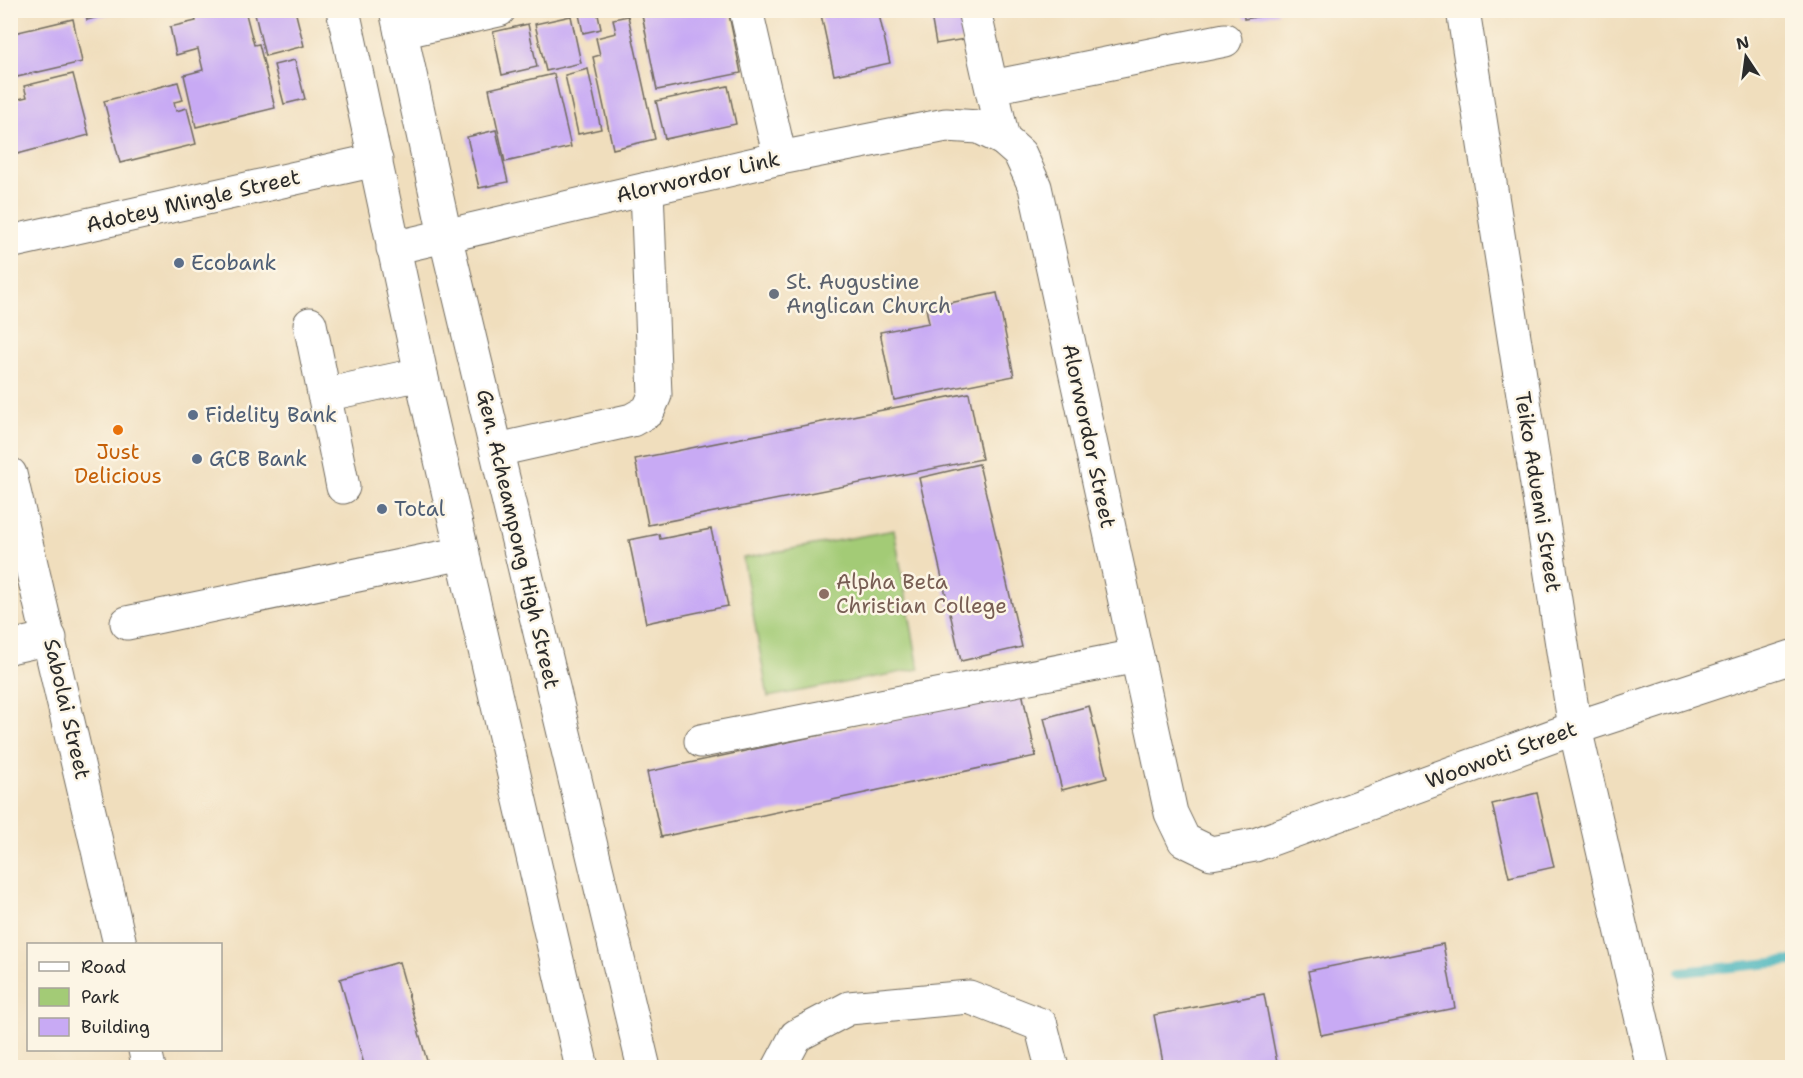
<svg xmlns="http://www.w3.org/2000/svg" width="1803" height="1078" viewBox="0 0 1803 1078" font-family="'Shantell Sans',sans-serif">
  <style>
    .green { fill: #a3cb76; stroke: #677b50; stroke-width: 1.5 }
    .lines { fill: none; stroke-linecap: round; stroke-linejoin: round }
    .stream { stroke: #42b2bb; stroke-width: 10 }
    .building { fill: #c8aaf4 }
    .minor-casing { stroke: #706a5e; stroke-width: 35 }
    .major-casing { stroke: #706a5e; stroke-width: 35 }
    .minor { stroke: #fff; stroke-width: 33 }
    .major { stroke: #fff; stroke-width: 33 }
    .service-dot { fill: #5c6f8a; stroke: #fcf5e5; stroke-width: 2 }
    .worship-dot { fill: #6b7280; stroke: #fcf5e5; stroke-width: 2 }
    .food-dot { fill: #e8710a; stroke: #fcf5e5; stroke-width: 2 }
    .education-dot { fill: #8d6e63; stroke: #fcf5e5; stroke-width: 2 }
    .labels { text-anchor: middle; stroke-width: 5; stroke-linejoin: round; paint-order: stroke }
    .street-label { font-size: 21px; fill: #2b2b2b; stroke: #fcf5e5 }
    .service-label { font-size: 21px; fill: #4e5e75; stroke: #fcf5e5; text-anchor: start }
    .worship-label { font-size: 21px; fill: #5b616d; stroke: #fcf5e5; text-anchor: start }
    .food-label { font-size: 21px; fill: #c56008; stroke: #fcf5e5 }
    .education-label { font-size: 21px; fill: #785e54; stroke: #fcf5e5; text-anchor: start }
  </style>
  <rect width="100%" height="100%" fill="#fcf5e5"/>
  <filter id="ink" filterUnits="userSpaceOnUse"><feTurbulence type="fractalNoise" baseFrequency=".0167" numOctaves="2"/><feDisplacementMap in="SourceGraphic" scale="12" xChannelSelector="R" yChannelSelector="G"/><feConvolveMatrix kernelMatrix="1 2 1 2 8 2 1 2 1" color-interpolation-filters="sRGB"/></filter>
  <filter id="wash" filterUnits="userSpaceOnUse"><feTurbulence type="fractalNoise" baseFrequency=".008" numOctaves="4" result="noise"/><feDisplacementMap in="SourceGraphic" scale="24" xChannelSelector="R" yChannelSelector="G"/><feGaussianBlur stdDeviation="1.35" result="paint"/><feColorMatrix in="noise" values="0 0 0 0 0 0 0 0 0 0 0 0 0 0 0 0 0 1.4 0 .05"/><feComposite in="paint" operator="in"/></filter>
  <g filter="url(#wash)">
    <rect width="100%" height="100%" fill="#f0debd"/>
    <path class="green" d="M894,530l25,139 -151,28 -25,-139z"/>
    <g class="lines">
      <path class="stream" d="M1681,972l111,-11"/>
    </g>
    <g id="blocks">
      <g class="building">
        <path d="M85,10h36v1l-34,9z"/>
        <path d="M193,10h52l9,35 5,-1 16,64 -79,19 -12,-52 19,-5 -5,-21 -22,6 -6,-28 26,-6z"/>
        <path d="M254,10h41l9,36 -39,10z"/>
        <path d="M578,10h19l4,19 -18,4z"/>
        <path d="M641,10h87l13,63 -84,17z"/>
        <path d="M820,10h58l12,53 -56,12z"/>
        <path d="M930,10h35l6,28 -35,6z"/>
        <path d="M1243,10h34l1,3 -34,6z"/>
        <path d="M571,16l10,47 -35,8 -11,-47z"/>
        <path d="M628,16l27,123 -42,10 -20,-92 7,-2 -4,-17 20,-5 -3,-14z"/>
        <path d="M73,19l9,43 -65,15 -7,-29v-14z"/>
        <path d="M528,24l9,43 -35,8 -9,-43z"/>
        <path d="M295,60l10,39 -21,5 -10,-39z"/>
        <path d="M588,69l13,60 -23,5 -13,-59z"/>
        <path d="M73,74l16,61 -79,21v-55l17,-4 -3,-11z"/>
        <path d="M554,74l17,73 -66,15 -16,-73z"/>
        <path d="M178,82l5,18 -9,2 2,9 11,-3 9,36 -76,19 -16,-62z"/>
        <path d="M728,86l8,38 -71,15 -9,-38z"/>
        <path d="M496,130l12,52 -29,6 -12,-51z"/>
        <path d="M997,293l17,83 -120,24 -14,-68 49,-9 -3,-15z"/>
        <path d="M969,393l13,66 -334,66 -13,-66z"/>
        <path d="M979,464l43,183 -61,14 -42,-183z"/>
        <path d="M711,529l17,77 -82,17 -17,-83 30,-6 1,5z"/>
        <path d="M1022,692l14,64 -375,81 -14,-65z"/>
        <path d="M1089,706l18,72 -45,12 -18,-72z"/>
        <path d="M1537,793l17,74 -45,10 -17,-73z"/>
        <path d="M1443,944l12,64 -134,27 -13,-64z"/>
        <path d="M399,962l30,106h-64l-25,-89z"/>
        <path d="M1264,994l14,74h-114l-10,-53z"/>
      </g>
    </g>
  </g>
  <g filter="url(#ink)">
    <use href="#blocks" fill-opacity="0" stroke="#706a5e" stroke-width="1.5"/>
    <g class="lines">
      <g class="minor-casing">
        <g id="minor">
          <path d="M746,10l34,148"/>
          <path d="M974,10l29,129 17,15 15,33 136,626 13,27 27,13 44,-8 320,-117 217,-71"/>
          <path d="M1463,10l112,718 78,340"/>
          <path d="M401,32l98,-22"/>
          <path d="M992,87l233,-47"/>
          <path d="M10,242l366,-82"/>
          <path d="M393,248l387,-90 166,-33 33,2 24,12"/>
          <path d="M310,324l33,163"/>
          <path d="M324,395l97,-21"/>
          <path d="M497,450l135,-30 16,-9 7,-16 -8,-206"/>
          <path d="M10,474l110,470"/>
          <path d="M127,623l336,-70"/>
          <path d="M10,647l40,-9"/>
          <path d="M701,741l436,-85"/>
          <path d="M145,1050l4,18"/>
          <path d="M779,1068l17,-32 53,-28 120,-11 72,28 11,43"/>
        </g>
      </g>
      <g class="major-casing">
        <g id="major">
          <path d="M343,10l78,364 161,694"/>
          <path d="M396,10l49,225 199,833"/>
        </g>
      </g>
      <use href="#minor" class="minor"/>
      <use href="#major" class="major"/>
    </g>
  </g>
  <g class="service-dot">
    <circle cx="179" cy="263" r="6"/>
    <circle cx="193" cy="415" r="6"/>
    <circle cx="197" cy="459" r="6"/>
    <circle cx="382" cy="509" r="6"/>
  </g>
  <circle class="worship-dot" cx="774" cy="294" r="6"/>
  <circle class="food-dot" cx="118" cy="430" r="6"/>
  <circle class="education-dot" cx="824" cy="594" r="6"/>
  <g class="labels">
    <g class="street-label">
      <text transform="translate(698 177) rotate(-13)" y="7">Alorwordor Link</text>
      <text transform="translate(193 201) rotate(-13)" y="7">Adotey Mingle Street</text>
      <text transform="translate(1089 436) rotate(78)" y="7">Alorwordor Street</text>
      <text transform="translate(1538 492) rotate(81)" y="7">Teiko Aduemi Street</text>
      <text transform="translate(518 539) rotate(77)" y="7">Gen. Acheampong High Street</text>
      <text transform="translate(67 709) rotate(77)" y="7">Sabolai Street</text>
      <text transform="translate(1501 755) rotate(-20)" y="7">Woowoti Street</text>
    </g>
    <g class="service-label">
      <text x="191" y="270">Ecobank</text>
      <text x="205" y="422">Fidelity Bank</text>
      <text x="209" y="466">GCB Bank</text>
      <text x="394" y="516">Total</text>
    </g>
    <g class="worship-label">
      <text x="786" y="289">St. Augustine<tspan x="786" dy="24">Anglican Church</tspan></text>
    </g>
    <g class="food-label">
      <text x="118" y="459">Just<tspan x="118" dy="24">Delicious</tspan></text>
    </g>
    <g class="education-label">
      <text x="836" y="589">Alpha Beta<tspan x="836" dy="24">Christian College</tspan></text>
    </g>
  </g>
  <rect width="1803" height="1078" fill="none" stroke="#fcf5e5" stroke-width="36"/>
  <rect x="27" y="943" width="195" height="108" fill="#fcf5e5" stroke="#a8a49b" stroke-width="1.5"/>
  <rect x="39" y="962" width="30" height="9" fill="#ffffff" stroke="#a8a49b" stroke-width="1.5"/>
  <text x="81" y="973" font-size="18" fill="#2b2b2b">Road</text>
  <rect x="39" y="988" width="30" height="18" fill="#a3cb76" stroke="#a8a49b" stroke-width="1.5"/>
  <text x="81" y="1003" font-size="18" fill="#2b2b2b">Park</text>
  <rect x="39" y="1018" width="30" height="18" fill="#c8aaf4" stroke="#a8a49b" stroke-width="1.5"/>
  <text x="81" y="1033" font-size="18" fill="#2b2b2b">Building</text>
  <g transform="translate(1746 57) rotate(347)" stroke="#fcf5e5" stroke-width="4.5" paint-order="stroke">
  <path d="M0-4.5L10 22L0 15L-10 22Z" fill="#2b2b2b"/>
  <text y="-9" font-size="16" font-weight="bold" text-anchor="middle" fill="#2b2b2b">N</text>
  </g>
</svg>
